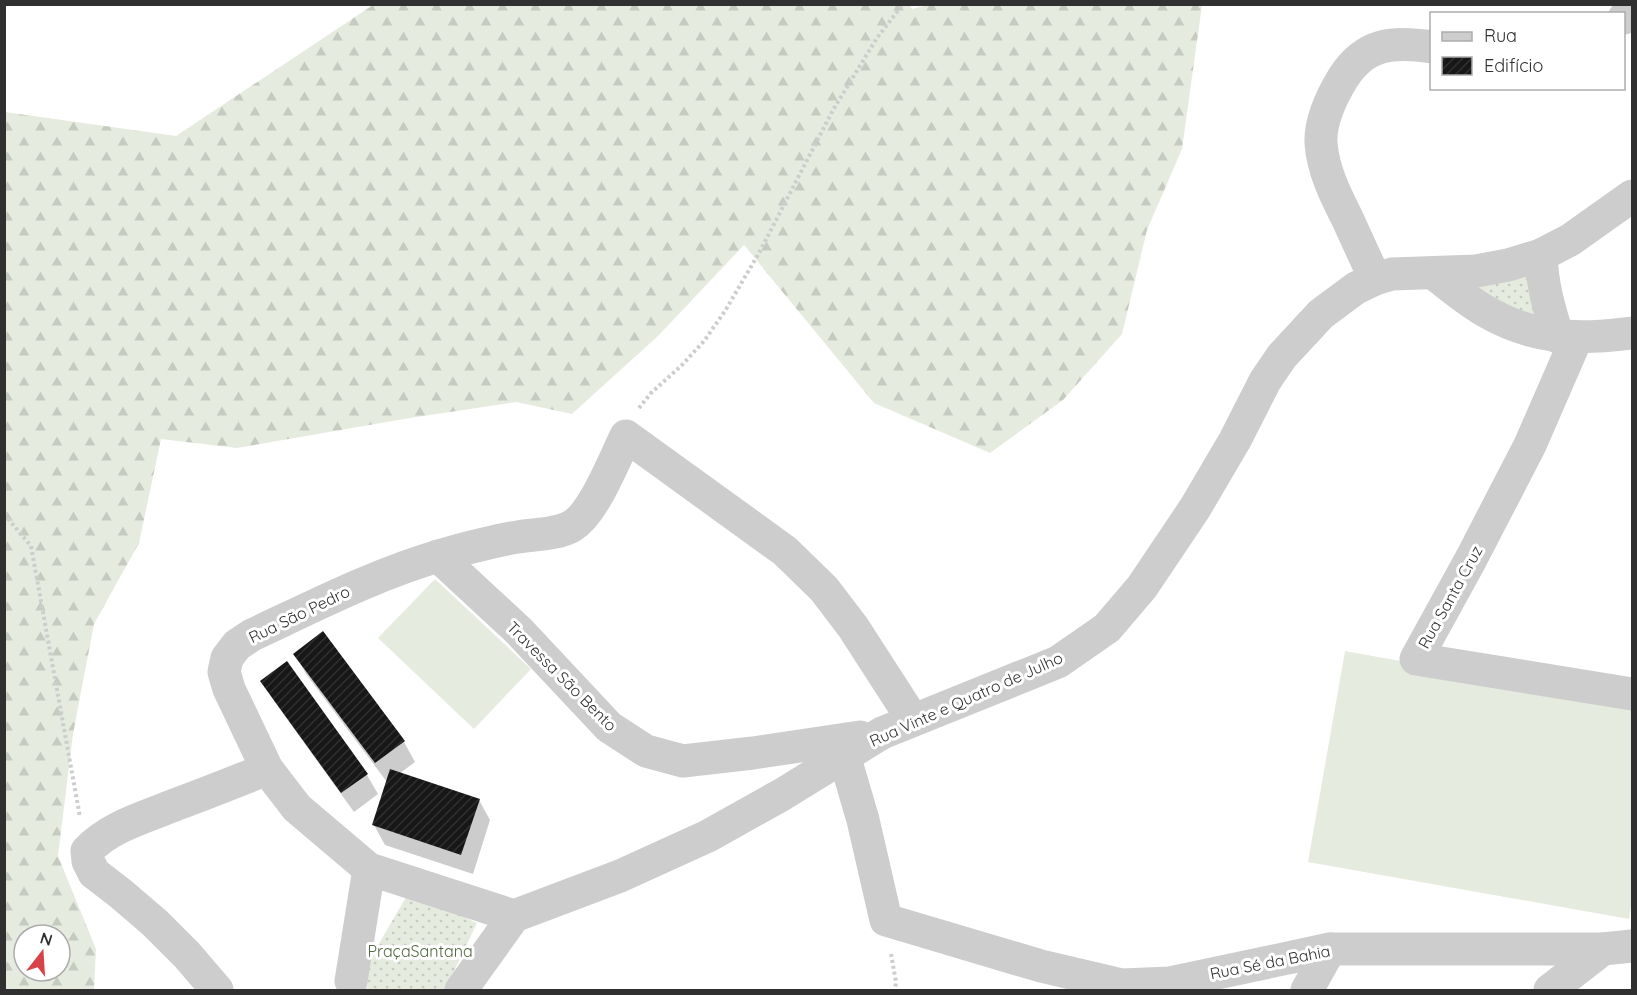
<svg xmlns="http://www.w3.org/2000/svg" width="1637" height="995" viewBox="0 0 1637 995" font-family="Quicksand,sans-serif">
  <style>
    .grass { fill: url(#grass-dots) }
    .forest { fill: url(#forest-firs); fill-rule: evenodd }
    .garden { fill: #e5ecdf }
    .shadow { fill: #0003 }
    .building { fill: url(#building-hatch) }
    .lines { fill: none; stroke-linecap: round; stroke-linejoin: round }
    .path { stroke: #cdcdcd; stroke-width: 4; stroke-dasharray: 3 3; stroke-linecap: butt }
    .minor { stroke: #cdcdcd; stroke-width: 33 }
    .labels { text-anchor: middle; stroke-width: 6; stroke-linejoin: round; paint-order: stroke }
    .street-label { font-size: 16px; fill: #303030; stroke: #fff }
    .park-label { font-size: 16px; fill: #526841; stroke: #fff }
  </style>
  <defs>
    <pattern id="grass-dots" width="8" height="8" patternUnits="userSpaceOnUse" patternTransform="scale(1.5)"><rect width="8" height="8" fill="#e5ecdf"/><path d="M2 2h.1M6 6h.1" fill="none" stroke="#c5cbc0" stroke-width="1.8" stroke-linecap="round"/></pattern>
    <pattern id="forest-firs" width="22" height="20" patternUnits="userSpaceOnUse" patternTransform="scale(1.5)"><rect width="22" height="20" fill="#e5ecdf"/><path d="M5 1l3.5 6h-7zM16 11l3.5 6h-7z" fill="#c5cbc0"/></pattern>
    <pattern id="building-hatch" width="6" height="6" patternUnits="userSpaceOnUse" patternTransform="scale(1.5)"><rect width="6" height="6" fill="#171717"/><path d="M-1 1l2-2M0 6l6-6M5 7l2-2" fill="none" stroke="#303030"/></pattern>
  </defs>
  <rect width="100%" height="100%" fill="#fff"/>
  <g class="grass">
    <path d="M1531,265l16,57 -57,-25 -17,-13z"/>
    <path d="M409,892l68,31 -32,67h-93z"/>
  </g>
  <path class="forest" d="M909,4l3,5 20,-5 270,1 -20,144 -35,81 -25,104 -59,66 -73,53 -116,-50 -130,-158 -85,90 -87,79 -56,-12 -106,16 -173,30 -76,-9 -22,104 -45,81 -21,110 -15,122 38,93 -2,41h-89v-878l171,24 197,-131zM24,935h36v36h-36z"/>
  <g class="garden">
    <path d="M435,579l96,90 -57,60 -96,-91z"/>
    <path d="M1345,651l287,52v197l-3,19 -321,-57z"/>
  </g>
  <g class="shadow">
    <path d="M323,633l81,109 11,20 -16,12 80,26 11,20 -17,54 -88,-29 -11,-20 13,-43 -81,-108 -11,-20z"/>
    <path d="M287,663l80,112 11,19 -24,18 -80,-111 -12,-20z"/>
  </g>
  <g class="building">
    <path d="M323,631l82,110 -30,22 -82,-109z"/>
    <path d="M287,661l81,113 -27,19 -81,-112z"/>
    <path d="M390,769l90,30 -19,56 -89,-30z"/>
  </g>
  <g class="lines">
    <g class="path">
      <path d="M639,408l12,-15 31,-28 22,-24 21,-30 34,-58 74,-143 44,-72 26,-34"/>
      <path d="M4,514l27,32 49,271"/>
      <path d="M891,954l5,28 -1,8"/>
    </g>
    <g class="minor">
      <path d="M1624,18l8,-8"/>
      <path d="M1541,255c1,29 8,54 17,82"/>
      <path d="M1433,273c17,13 33,27 52,38 50,29 92,29 147,22"/>
      <path d="M1375,279c-9,-20 -18,-39 -27,-59 -12,-24 -25,-49 -27,-77 -1,-22 11,-47 22,-65 22,-35 50,-37 89,-31"/>
      <path d="M1577,337l-47,108 -59,114 -55,100 216,35"/>
      <path d="M438,556l81,75 90,96 37,24 37,10 70,-8 107,-16"/>
      <path d="M838,741l6,14 19,65 23,100 155,46 81,19 48,-2 160,-34h273l29,-3"/>
      <path d="M514,916l-145,-47 -72,-61 -30,-39 -38,-80 -5,-17 3,-14 10,-13 15,-10c62,-29 124,-61 190,-80 25,-7 50,-14 76,-18 17,-3 38,-2 54,-11 22,-13 42,-66 54,-90l159,115 39,38 29,38 60,93"/>
      <path d="M351,981l18,-112"/>
      <path d="M217,990l-30,-35 -32,-32 -35,-30 -26,-20 -6,-12 -1,-10c23,-25 59,-34 90,-47 30,-11 60,-23 90,-35"/>
      <path d="M461,990l53,-74 106,-40 88,-40 75,-42 99,-61 176,-71 49,-34 35,-41 53,-79 40,-68 30,-59 17,-25 39,-42 35,-26 19,-9 17,-5 84,-3 32,-6 33,-10 29,-15 62,-44"/>
      <path d="M1307,990l23,-41"/>
      <path d="M1550,990l53,-41"/>
    </g>
  </g>
  <g class="labels">
    <g class="street-label">
      <text transform="translate(1450 597) rotate(-61)" y="6">Rua Santa Cruz</text>
      <text transform="translate(299 614) rotate(-26)" y="6">Rua São Pedro</text>
      <text transform="translate(562 676) rotate(45)" y="6">Travessa São Bento</text>
      <text transform="translate(966 699) rotate(-24)" y="6">Rua Vinte e Quatro de Julho</text>
      <text transform="translate(1270 962) rotate(-11)" y="6">Rua Sé da Bahia</text>
    </g>
    <g class="park-label">
      <text x="420" y="957">PraçaSantana</text>
    </g>
  </g>
  <rect width="1637" height="995" fill="none" stroke="#303030" stroke-width="12"/>
  <rect x="1430" y="12" width="195" height="78" fill="#ffffff" stroke="#acacac" stroke-width="1.5"/>
  <rect x="1442" y="32" width="30" height="9" fill="#cdcdcd" stroke="#acacac" stroke-width="1.5"/>
  <text x="1484" y="42" font-size="18" fill="#303030">Rua</text>
  <rect x="1442" y="57" width="30" height="18" fill="url(#building-hatch)" stroke="#acacac" stroke-width="1.5"/>
  <text x="1484" y="72" font-size="18" fill="#303030">Edifício</text>
  <g transform="translate(42 953) rotate(17)"><circle r="28" fill="#ffffff" stroke="#acacac" stroke-width="1.5"/>
  <path d="M0-4.5L10 22L0 15L-10 22Z" fill="#d64348"/>
  <text y="-9" font-size="16" font-weight="bold" text-anchor="middle" fill="#303030">N</text>
  </g>
</svg>
